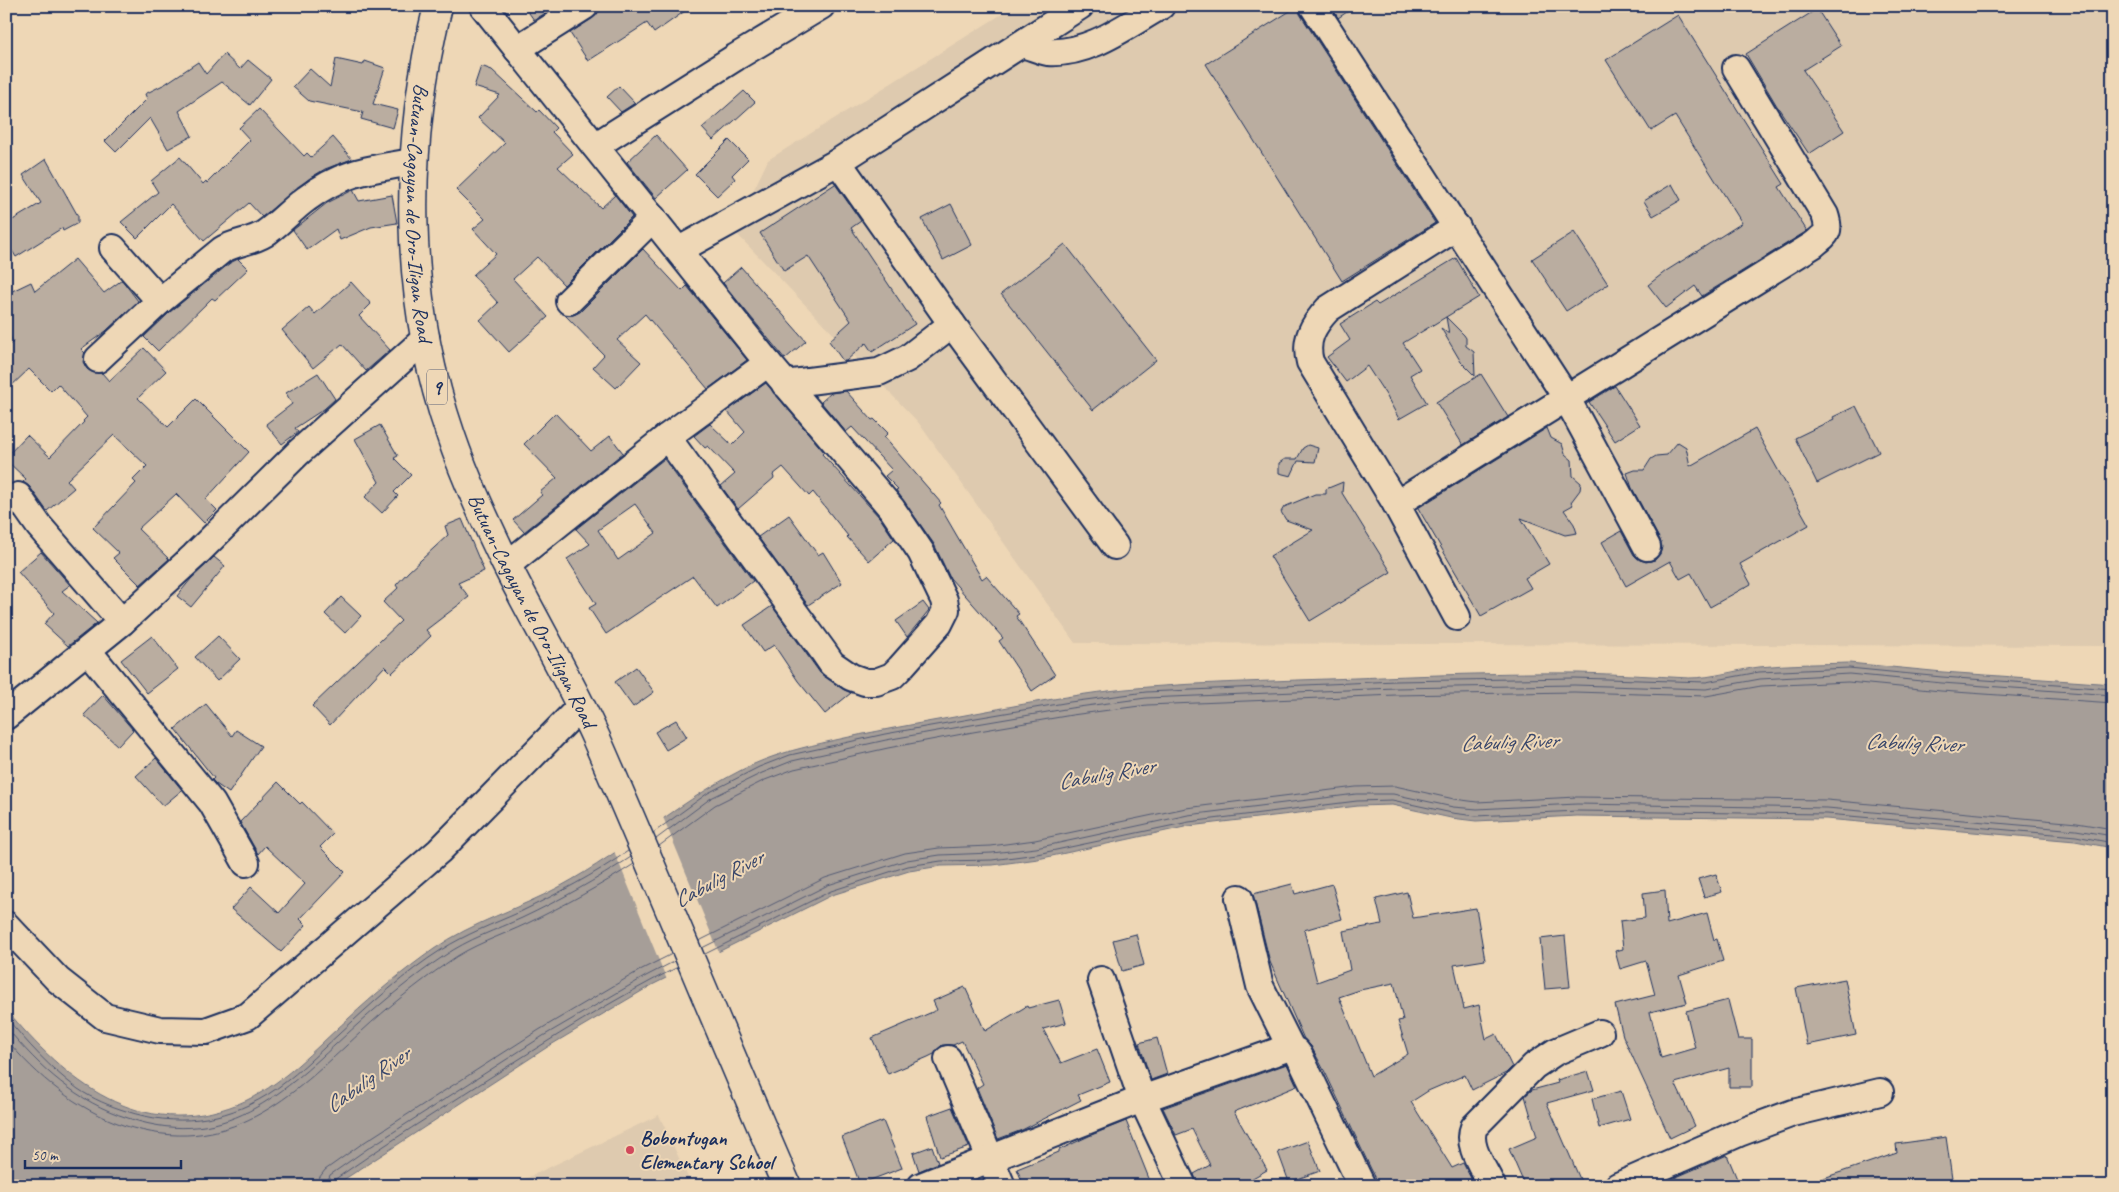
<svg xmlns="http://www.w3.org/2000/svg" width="2119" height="1192" viewBox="0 0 2119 1192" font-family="Caveat,sans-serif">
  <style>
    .built { fill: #decaaf }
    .water { fill: #a69e98; stroke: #6e7281 }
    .pier { fill: #eed7b6 }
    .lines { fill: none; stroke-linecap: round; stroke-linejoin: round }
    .shore { stroke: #535b75; stroke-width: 1 }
    .building { fill: #baada0; stroke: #1b2f5e; fill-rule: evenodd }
    .minor-casing { stroke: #1b2f5e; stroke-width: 30 }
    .highway-casing { stroke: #1b2f5e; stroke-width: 31 }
    .minor { stroke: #eed7b6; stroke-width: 26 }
    .highway { stroke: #eed7b6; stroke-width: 28 }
    .poi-dot { fill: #d1495b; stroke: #eed7b6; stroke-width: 2 }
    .labels { text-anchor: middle; stroke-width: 4; stroke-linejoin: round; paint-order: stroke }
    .shield { fill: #eed7b6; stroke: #5a6178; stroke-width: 1 }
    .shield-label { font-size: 20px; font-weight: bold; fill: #1b2f5e }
    .street-label { font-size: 21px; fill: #1b2f5e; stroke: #eed7b6 }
    .poi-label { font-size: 21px; font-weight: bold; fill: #1b2f5e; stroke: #eed7b6; text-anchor: start }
    .water-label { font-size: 22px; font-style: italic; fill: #37456a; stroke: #eed7b6 }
  </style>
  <rect width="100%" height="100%" fill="#eed7b6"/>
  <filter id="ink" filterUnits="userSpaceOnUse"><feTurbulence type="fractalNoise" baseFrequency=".02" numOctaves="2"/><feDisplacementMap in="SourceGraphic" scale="10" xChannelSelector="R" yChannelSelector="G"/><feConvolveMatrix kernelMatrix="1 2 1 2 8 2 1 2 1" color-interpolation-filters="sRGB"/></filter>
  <g filter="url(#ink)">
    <g class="built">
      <path d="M1015,6h1098v640l-1038,-3 -157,-221 -184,-191 34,-71z"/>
      <path d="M659,1115l33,71h-182z"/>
    </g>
    <path class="water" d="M1849,663l94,9 170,12v164l-38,-7 -249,-22 -249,-3 -101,5 -25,-3 -59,-13 -34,1 -169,20 -151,33 -45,6 -52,1 -32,5 -77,24 -180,90 -103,61 -215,140h-328v-177c59,72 134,134 232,95 43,-17 76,-55 110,-85 27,-25 56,-49 86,-70 38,-27 85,-40 125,-62 69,-37 125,-91 195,-123 25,-11 51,-17 77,-23 39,-9 79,-16 118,-23 66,-12 132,-26 199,-31 50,-4 100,-5 150,-7 94,-3 188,-8 281,-7 37,1 74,3 110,5 24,0 47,-8 70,-11 30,-3 60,-3 90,-4z"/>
    <path class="pier" d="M663,817l57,138 -53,25 -53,-129z"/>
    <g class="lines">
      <g class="shore">
        <path d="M653,833l55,-40 51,-26 31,-12 95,-21 85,-15 100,-17 76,-10 250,-11 178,-3 132,4 53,-10 90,-4 93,9 171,12"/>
        <path d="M656,839l55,-41 51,-25 30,-12 94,-21 85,-15 100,-17 75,-10 250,-10 178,-3 132,4 54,-10 89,-5 93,9 171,12"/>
        <path d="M659,846l56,-41 50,-25 29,-11 94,-21 85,-16 99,-17 75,-10 249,-10 178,-3 132,4 55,-10 87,-4 93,9 172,12"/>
        <path d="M699,941l126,-63 80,-25 34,-5 52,-2 44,-6 151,-32 170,-21 39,-1 59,13 23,3 100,-5 250,3 250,23 36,6"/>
        <path d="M702,948l126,-63 79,-25 33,-5 52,-2 44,-5 152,-33 168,-21h37l60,13 24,2 100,-5 250,4 249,22 37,6"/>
        <path d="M705,954l126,-63 77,-25 33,-5 51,-1 45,-6 152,-32 168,-21 35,-1 60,13 24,3 101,-5 250,3 249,22 37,7"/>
        <path d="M6,1017c21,26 45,52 72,72 15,10 32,17 48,22 49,16 97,11 141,-16 27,-17 49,-40 72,-61 31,-29 67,-62 102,-84 25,-16 52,-26 79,-38 37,-18 74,-37 108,-61"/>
        <path d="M6,1027c34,41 71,75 122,91 104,35 161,-32 230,-94 27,-24 56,-48 86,-68 24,-17 52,-26 78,-38 38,-18 74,-38 109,-61"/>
        <path d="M6,1039c31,38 71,70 117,86 106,35 167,-27 238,-93 27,-25 56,-48 86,-69 24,-18 54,-27 81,-40 37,-18 72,-37 106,-59"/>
        <path d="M318,1186l1,-8 6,-8 38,-27 176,-113 103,-61 30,-15"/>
        <path d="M326,1186l4,-11 37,-26 176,-113 103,-60 29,-15"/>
        <path d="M332,1186l2,-6c51,-36 104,-69 157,-103 60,-38 122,-78 187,-110"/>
      </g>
    </g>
    <g class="building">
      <path d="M524,6h33l-23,14z"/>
      <path d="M600,6h92l-38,27 -7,-10 -59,38 -18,-28 23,-15 5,-5z"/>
      <path d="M1298,6l2,8 135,209 -93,58 -136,-217z"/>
      <path d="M1331,6h25l-18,12z"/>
      <path d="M1817,9l24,37 -38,24 41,61 -35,23 -32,-48 -31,-52z"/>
      <path d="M1678,15l106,169 -5,3 28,44 -105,65 -7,-10 -29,22 -18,-23 18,-14 76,-48 -67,-107 -24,15 -45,-71z"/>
      <path d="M224,54l16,15 8,-9 23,19 -21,26 -28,-23 -43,29 13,25 -24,13 -18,-31 -34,34 -11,-11 42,-42 -2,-5 20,-10 33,-22 8,12z"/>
      <path d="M336,59l27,6 2,-4 20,7 -12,36 25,6 -5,18 -32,-9 2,-7 -54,-11 -16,-14 17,-18 20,18z"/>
      <path d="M481,66l11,4 45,42 2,-2 17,18 -4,4 21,22 -15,13 43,41 14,-13 17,22 -68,68 -27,-28 -24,22 35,38 -39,35 -29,-32 18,-17 -25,-28 23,-21 -23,-25 12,-10 -29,-29 49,-47 -27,-25 22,-23 -26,-8z"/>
      <path d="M619,86l16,17 -14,9 -14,-15z"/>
      <path d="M744,91l11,11 -42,38 -11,-12z"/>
      <path d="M259,109l45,47 3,-3 4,4 22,-20 19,22 -27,10 -15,9 -48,39 -13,-14 -45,38 -33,-37 -34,34 -16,-16 37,-30 -7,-11 29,-24 23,27 3,-3 1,2 43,-43 -11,-12z"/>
      <path d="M656,135l31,35 -31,28 -29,-36z"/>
      <path d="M729,140l19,19 -16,16 3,4 -18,17 -22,-22z"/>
      <path d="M46,159l32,57v7l-15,8 -1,-3 -46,29 -10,-16v-17l35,-21 -18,-28z"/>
      <path d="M835,184l26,37 -10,7 64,96 -43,28 -6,-9 -20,18h-3l-14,-20 22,-20 -43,-65 -24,15 -24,-38z"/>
      <path d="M1672,184l9,16 -28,16 -9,-15z"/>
      <path d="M353,190l6,11 33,-6 5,28 -26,4 -31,13 -4,-11 -29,21 -14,-20 34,-27z"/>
      <path d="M951,204l21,41 -29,15 -21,-41z"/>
      <path d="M1574,232l34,52 -42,27 -34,-52z"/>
      <path d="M1065,244l91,116 -63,50 -92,-116z"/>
      <path d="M643,249l39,42 5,-5 60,74 -39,29 -63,-75 -28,26 24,22 -25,26 -23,-21 11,-12 -39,-40h8l7,-3z"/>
      <path d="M1456,258l23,39 -76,46 17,26 -10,6 17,28 -28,16 -13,-24 -19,-29 -21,16 -19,-25 23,-17 -10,-16 35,-22 3,3z"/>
      <path d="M75,259l29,34 18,-13 16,21 -32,30 -25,18 4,4 -2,9 4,7 7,4h8l7,8 35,-33 22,23 -28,27 30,29 28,-28 53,53 -43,47 11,11 -13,13 -28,-29 -38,35 31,30 -29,26 -27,-27 6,-5 -26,-25 43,-45 -3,-3 14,-14 -33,-31 -47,45 7,8 -27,23 -17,-24 -7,-5 3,-3 -20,-19v-3l21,-22 23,22 34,-35 -1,-1 4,-4 -29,-33 -7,7 -22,-22 -23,22v-43l7,-6 -7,-15v-33l25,-12 4,9z"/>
      <path d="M238,259l10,10 -33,31 -3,-2 -54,53 -14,-14 26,-25 60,-49z"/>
      <path d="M741,267l65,74 -21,18 -62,-76z"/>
      <path d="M351,282l20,22 -12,12 31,34 -24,21 -24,-27 -29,24 -31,-38 27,-23 6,7z"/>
      <path d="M1446,317l18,18 2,3v8l8,6 1,24 -14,-14 -20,-34 8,6z"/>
      <path d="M318,373l17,26 -11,10 -29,19 3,4 -16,12 -16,-20 26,-20 -6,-11z"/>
      <path d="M1481,374l27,43 -45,28 -27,-43z"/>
      <path d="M766,383l58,69 -2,2 58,64 14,21 -25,22 -22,-24 1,-1 -35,-44 -4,4 -26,-29 -10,8 1,3 -36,31 -17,-23 14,-12 -27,-28 -3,2 -11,-12 16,-12 22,21 13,-13 -18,-21z"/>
      <path d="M1615,386l25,39 -25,16 -26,-39z"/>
      <path d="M846,391l26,29 2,-1 14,14 -4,4 57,66 -2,2 43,74 4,-3 33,38 -3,2 39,59 -23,16 -33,-50 4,-3 -53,-60 -16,-34 -38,-54 2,-1 -13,-13 7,-6 -40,-43 -6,5 -25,-30 10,-9z"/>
      <path d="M1856,406l23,46 -62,31 -22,-45 39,-19 -1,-2z"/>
      <path d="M555,413l36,38 19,-15 13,17 -99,79 -11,-12 29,-25 -2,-3 17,-14 -33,-34z"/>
      <path d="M380,425l18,31 -4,2 17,17 -17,17 4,4 -16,17 -17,-16 14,-15 -24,-43z"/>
      <path d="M1547,428l4,10 11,6 3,10 7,6 1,16 8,7 -1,7 -9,12 2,3 -9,5 10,14 3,9 -12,2 -44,-17 28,46 -24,14 6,10 -50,28 -63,-108z"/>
      <path d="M1755,429l54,96 -69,39 11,20 -41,23 -19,-34 -11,6 -10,-18 -44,25 -24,-44 19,-11 13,24 6,5 6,2 9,-2 5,-6 2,-7 -2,-7 -28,-52 -5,-15 8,-3h9l7,-11 5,-3 11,-1 11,-13 8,5 4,19z"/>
      <path d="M1308,445l10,3 -3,14 -17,-1 -7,15 -12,-3v-10l6,-4h12l6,-11z"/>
      <path d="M664,459l89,122 -36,27 -24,-32 -87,58 -17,-26 7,-4 -29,-45 23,-15 -14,-15zM635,504l21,29 -38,27 -20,-30z"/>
      <path d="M1343,482l-1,11 49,79 -81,49 -40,-65 43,-26 -27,-10 -5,-8 3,-5 31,-13h11v-5z"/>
      <path d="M789,515l29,40 5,-3 19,31 -34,22 -50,-68z"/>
      <path d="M462,519l22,52 -26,12 11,14 -43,33 5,6 -39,37 -7,-7 -55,59 -18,-19 89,-85 -18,-19 15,-14 -2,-3 12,-13 40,-37 -3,-9z"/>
      <path d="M41,552l29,33 -8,6 35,32 -29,23 -24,-22 10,-11 -36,-41z"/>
      <path d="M214,557l11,9 -34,41 -14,-11 14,-17z"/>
      <path d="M341,597l20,19 -16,17 -20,-19z"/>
      <path d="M923,602l6,8 -22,27 -11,-16z"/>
      <path d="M772,606l48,67 23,16 8,4 -26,21 -27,-33 -24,-36 -11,7 -19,-27z"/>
      <path d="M152,636l26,33 -31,24 -26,-33z"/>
      <path d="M218,636l22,23 -23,22 -22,-24z"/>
      <path d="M636,667l18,25 -21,15 -18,-25z"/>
      <path d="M103,695l30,35 -15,16 -34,-31z"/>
      <path d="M206,704l26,32 4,-6 25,16 -32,47 -13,-9 -4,-4 2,-2 -39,-49z"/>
      <path d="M676,720l11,17 -21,13 -11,-18z"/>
      <path d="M156,758l26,32 -19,16 -27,-30z"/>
      <path d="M278,782l22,22 2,-2 31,32 -13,13 25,25 -45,47 6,6 -25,27 -50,-43 20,-22 28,26 26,-29 -40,-38 -7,8 -18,-32z"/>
      <path d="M1716,874l6,18 -18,5 -6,-18z"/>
      <path d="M1292,884l3,10 37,-10 10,35 -38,11 13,52 33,-12 -7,-39 39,-7 -6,-25 31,-7 6,26 63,-10 9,52 -31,5 10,44 15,-4 7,34 10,-5 16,33 -6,6 -34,17 -7,-15 -37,16 -17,11 41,66 11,-5 12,23h-95l-9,-17 -45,-95 -15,-28 -7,-7 -34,-77 -17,-68zM1394,983l9,37 -5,1 10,33 -37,22 -32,-79 21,-7z"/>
      <path d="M1665,890l2,34 40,-11 7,27 3,-1 6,22 -44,14 8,28 -37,9 11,46 34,-10 -9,-37 42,-11 10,39h14v48h-23v-19l-54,15 20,43 -25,12 -47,-102 -8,-31 40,-10 -9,-34 -26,8 -5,-18 8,-2 -3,-28 25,-3 -2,-25z"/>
      <path d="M1136,934l8,31 -22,6 -9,-31z"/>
      <path d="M1565,936l5,51 -25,2 -5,-50z"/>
      <path d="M1845,979l11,56 -49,10 -11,-57z"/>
      <path d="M965,987l20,44 42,-25 1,2 31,-8 7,23 -23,6 18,34 36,-14 13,33 -32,13 3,5 -59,30 -24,9 -21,-51 6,-4 -21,-43 -9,4h-11l-8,9 -6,3 -40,17 -16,-36 65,-28 -4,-9z"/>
      <path d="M1157,1038l10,36 -16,6 -12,-37z"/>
      <path d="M1287,1064l10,22 -63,26 33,58 -18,10 3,6h-54l-4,-12 16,-9 -18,-36 -16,6 -13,-27z"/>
      <path d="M1588,1071l6,19 -47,13 36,83h-58l-16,-37 28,-12 -12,-41 7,-6 26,-7 -1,-3z"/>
      <path d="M1621,1091l9,28 -31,9 -7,-29z"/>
      <path d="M952,1107l17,40 -29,10 -13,-41z"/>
      <path d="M883,1121l19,47 -42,16 -18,-47z"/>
      <path d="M1126,1121l26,65h-128l-7,-17 42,-17v-2l30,-14z"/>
      <path d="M1946,1137l7,49h-143l-1,-3 88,-30 -1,-9z"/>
      <path d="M1308,1141l12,30 -31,11 -11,-30z"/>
      <path d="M932,1146l6,17 -19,8 -6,-18z"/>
      <path d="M1727,1155l13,31h-84z"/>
    </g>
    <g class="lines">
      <g class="minor-casing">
        <g id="minor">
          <path d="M483,6l285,357 124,146 29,43 23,48 2,10 -7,14 -39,44 -8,8 -16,6h-11l-14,-5 -19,-13 -9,-13 -156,-214"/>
          <path d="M1313,6l253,391 81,150"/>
          <path d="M1022,44c9,2 18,7 26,8 41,3 79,-27 113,-46"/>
          <path d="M517,49l68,-43"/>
          <path d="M595,146l141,-89 85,-51"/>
          <path d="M838,162l114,162 163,222"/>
          <path d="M1457,227l-129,82c-15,16 -24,31 -18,53l86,142 417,-259c13,-11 18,-12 12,-30l-89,-147"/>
          <path d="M113,248l47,53"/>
          <path d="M679,250l159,-88 242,-156"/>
          <path d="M569,301l84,-83"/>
          <path d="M98,359l62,-58 62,-51c13,-8 29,-8 42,-16 15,-10 27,-24 42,-35 35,-27 65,-30 107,-37"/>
          <path d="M785,384l94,-12 29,-14 44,-34"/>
          <path d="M18,496l21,30 83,96"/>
          <path d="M1396,504l61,113"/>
          <path d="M507,565l160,-128 101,-74"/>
          <path d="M88,651l124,152 34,60"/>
          <path d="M6,716l116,-94 72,-66 104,-103 128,-115"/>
          <path d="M1239,898l21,88 31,62"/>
          <path d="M6,925l52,55 47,37 55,13 46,1 42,-15 191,-165 142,-145"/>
          <path d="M1101,980l41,119 41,87"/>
          <path d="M948,1059l54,127"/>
          <path d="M921,1186l221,-87 145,-51 9,3 3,4 63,131"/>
          <path d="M1492,1186c-8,-18 -26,-40 -18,-59l60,-61 21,-14 45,-19"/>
          <path d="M1618,1186l121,-53 54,-20 87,-21"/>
        </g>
      </g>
      <g class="highway-casing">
        <g id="highway">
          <path id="s1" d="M438,6c-35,141 -35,292 13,430 15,44 35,86 55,128 29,58 63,114 90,174 65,148 126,299 191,448"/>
        </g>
      </g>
      <use href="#minor" class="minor"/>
      <use href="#highway" class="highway"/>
    </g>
  </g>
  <circle class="poi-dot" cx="630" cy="1150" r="5"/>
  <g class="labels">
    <rect class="shield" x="427" y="369.5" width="20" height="35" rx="4"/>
    <g class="shield-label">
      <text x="437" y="394">9</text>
    </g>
    <g class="street-label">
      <text dy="7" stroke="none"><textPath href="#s1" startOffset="209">Butuan-Cagayan de Oro-Iligan Road</textPath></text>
      <text dy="7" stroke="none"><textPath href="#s1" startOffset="629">Butuan-Cagayan de Oro-Iligan Road</textPath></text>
    </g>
    <g class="poi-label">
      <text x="640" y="1145">Bobontugan<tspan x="640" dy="24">Elementary School</tspan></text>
    </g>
    <g class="water-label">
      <text transform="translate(1509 741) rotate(-2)" y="8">Cabulig River</text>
      <text transform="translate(1914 742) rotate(2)" y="8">Cabulig River</text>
      <text transform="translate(1106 773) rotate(-10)" y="8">Cabulig River</text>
      <text transform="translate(718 878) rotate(-28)" y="8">Cabulig River</text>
      <text transform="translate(367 1079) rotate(-35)" y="8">Cabulig River</text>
    </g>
  </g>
  <rect width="2119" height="1192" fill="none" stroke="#eed7b6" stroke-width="25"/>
  <rect x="12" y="12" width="2094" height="1167" fill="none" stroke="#1b2f5e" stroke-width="2" filter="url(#ink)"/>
  <path d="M25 1160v8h156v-8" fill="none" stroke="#1b2f5e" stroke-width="2.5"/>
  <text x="32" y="1160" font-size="15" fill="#1b2f5e" stroke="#eed7b6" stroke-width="4" paint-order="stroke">50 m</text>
</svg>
